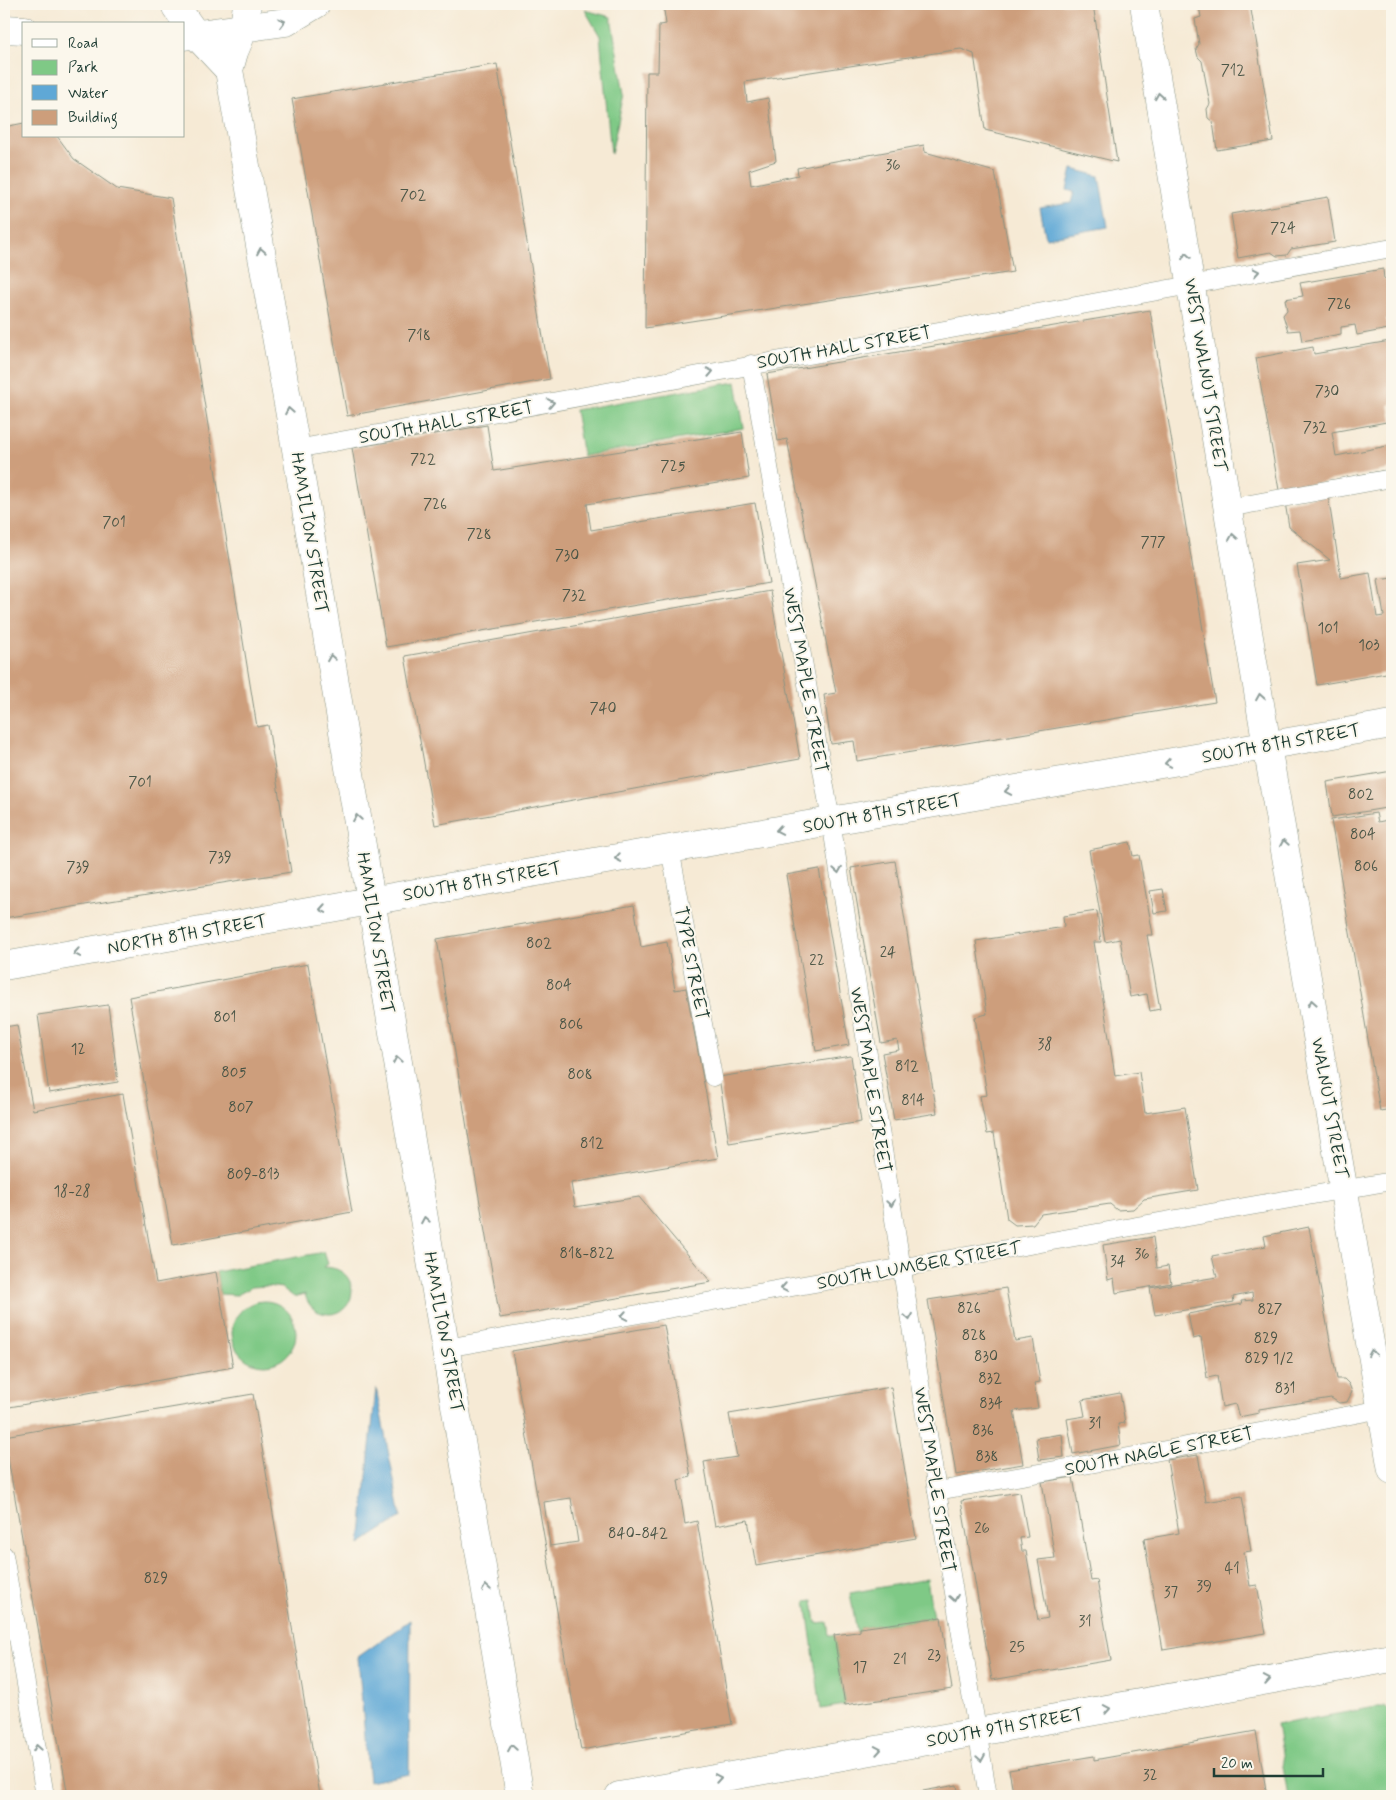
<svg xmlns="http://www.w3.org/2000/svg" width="1396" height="1800" viewBox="0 0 1396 1800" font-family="Mynerve,sans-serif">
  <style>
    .green { fill: #7fc986; stroke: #4f835d }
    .water { fill: #5fa8d6; stroke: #3f7285 }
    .building { fill: #cd9e7b; fill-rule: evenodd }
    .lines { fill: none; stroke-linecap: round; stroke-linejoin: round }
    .lane-casing { stroke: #8a9484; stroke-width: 19 }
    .street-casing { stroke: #8a9484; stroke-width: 29 }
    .secondary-casing { stroke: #8a9484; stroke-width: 29 }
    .primary-casing { stroke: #8a9484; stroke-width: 29 }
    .lane { stroke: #fff; stroke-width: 18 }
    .street { stroke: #fff; stroke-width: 28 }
    .secondary { stroke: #fff; stroke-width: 28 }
    .primary { stroke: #fff; stroke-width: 28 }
    .oneway { stroke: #8f9e9a }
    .labels { text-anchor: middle; stroke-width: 4; stroke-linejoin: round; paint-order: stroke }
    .number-label { font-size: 15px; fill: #4a5546 }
    .street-label { font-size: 18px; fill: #1f3d34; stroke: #fbf7ec }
  </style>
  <rect width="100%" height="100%" fill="#fbf7ec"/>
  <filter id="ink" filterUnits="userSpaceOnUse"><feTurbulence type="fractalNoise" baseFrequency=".02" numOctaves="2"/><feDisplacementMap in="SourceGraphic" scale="10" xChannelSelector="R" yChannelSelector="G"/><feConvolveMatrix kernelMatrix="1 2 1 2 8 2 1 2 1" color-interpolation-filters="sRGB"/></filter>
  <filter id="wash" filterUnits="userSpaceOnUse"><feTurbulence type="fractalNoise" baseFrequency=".0096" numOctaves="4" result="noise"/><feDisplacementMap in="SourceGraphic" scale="20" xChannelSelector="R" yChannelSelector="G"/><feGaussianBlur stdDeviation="1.12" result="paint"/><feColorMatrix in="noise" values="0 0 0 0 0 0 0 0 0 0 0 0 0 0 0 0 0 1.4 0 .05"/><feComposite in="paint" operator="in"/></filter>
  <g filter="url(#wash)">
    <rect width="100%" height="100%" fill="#f6ead5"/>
    <g class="green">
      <path d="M585,10l26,7 13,77 -13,60 -11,-118z"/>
      <path d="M736,382l8,46 -161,28 -8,-46z"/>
      <path d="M324,1252l4,12 -5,3c43,0 34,55 -1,46 -9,-2 -15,-10 -17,-19l-11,3 -12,-9 -15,-2 -15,1 -15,8 -17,-1 -4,-22z"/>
      <circle cx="264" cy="1333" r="32"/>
      <path d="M927,1579l6,39 -73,10v3l-3,1 -7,-39z"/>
      <path d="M813,1600l3,23 11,-1 2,13h5l11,70 -24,4 -15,-108z"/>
      <path d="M1376,1707h9l6,6 1,83h-104l-12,-71z"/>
    </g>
    <g class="water">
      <path d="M1072,169l27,7 9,51 -62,11 -6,-30 31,-5 3,-11 -7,-2z"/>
      <path d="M376,1388l25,129 -41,27z"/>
      <path d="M410,1620l-1,154 -40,8 -11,-125z"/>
    </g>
    <g id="blocks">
      <g class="building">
        <path d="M663,4h430l24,158 -132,-32 -11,-76 -13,-5 -216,33 2,20 21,-4 8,63 -27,9 2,15 47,-10 -1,-7 127,-23 1,7 70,20 18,100 -368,56 2,-256h11l1,-47 7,-1z"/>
        <path d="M1193,4h57l23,137 -56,9 -4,-28 -5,-4 -1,-9 3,-5 -8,-43 -4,-4 -2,-8 3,-5 -4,-25 6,-2 -2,-11 -6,1z"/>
        <path d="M497,64l53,315 -203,37 -55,-317z"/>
        <path d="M24,123v13h33l17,23 43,30 54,9 86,529 11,-2 23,147 -287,46v-791z"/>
        <path d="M1328,197l7,45 -44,7 -4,6 -10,1 -6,-4 -33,6 -7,-44z"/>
        <path d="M1383,269l1,10 8,-1v39l-6,1 2,11 -31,6 -2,-10 -14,2v7l-39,7 -2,-11 -12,1 -5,-16 4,-5 -2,-11 18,-3 -3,-13z"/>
        <path d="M1150,310l65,392 -358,59 -3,-20 -23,3 -7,-49 12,-2 -49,-254 -9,2 -11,-67z"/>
        <path d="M1390,341l2,13v50l-3,1 3,16 -60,11 4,24 56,-11v24l-113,21 -23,-132 57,-11 1,7z"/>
        <path d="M487,425l7,46 248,-39 7,46 -162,26 4,26 164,-27 14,80 -383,64 -34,-199z"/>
        <path d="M1328,495l13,83 29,-5 7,44 7,-1 -6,-36 14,-2v94l-75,13 -20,-120 33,-5 -41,-33 -4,-25z"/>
        <path d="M770,591l30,168 -365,66 -30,-169z"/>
        <path d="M1392,771v36l-60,10 -5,-35z"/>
        <path d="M1376,813l2,9 14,-3v290l-12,2 -49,-291z"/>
        <path d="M1130,842l3,14 6,-1 14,80h-6l13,74 -10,2 -3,-17 -17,3 -10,-58 -15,3 -16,-92z"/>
        <path d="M895,861l42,252 -43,7 -12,-67 17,-3 -2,-10 -16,3 -30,-175z"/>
        <path d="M819,869l30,176 -33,6 -30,-176z"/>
        <path d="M1163,889l4,22 -13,2 -4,-22z"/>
        <path d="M634,905l7,42 26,-5 8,48 11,-2 32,170 -147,25 4,24 64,-10 72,85 -211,36 -33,-190 -30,-189z"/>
        <path d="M1097,911l4,31h-7l21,134 24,-4 6,41 40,-6 13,83 -54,9 -11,10 -16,1 -7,-6 -69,10 -8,10 -18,1 -8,-6 -13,-86 -7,1 -7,-38 7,-1 -12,-78 12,-3 -11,-73 88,-14 -1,-11z"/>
        <path d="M308,964l44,248 -179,33 -44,-248z"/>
        <path d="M108,1005l10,77 -69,11 -11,-78z"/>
        <path d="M17,1025l16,85 90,-16 33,189 60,-11 17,95 -229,41v-381z"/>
        <path d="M851,1056l10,66 -132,21 -10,-66z"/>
        <path d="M1309,1227l28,152h7l5,5 3,8 -5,10 -8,1 -8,-5 -72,11v4l-20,4 -4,-13 -13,3 -5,-31 -10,2 -6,-41 -8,2 -5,-25 54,-10 -1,-3 12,-1 -1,-7 -19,4 1,5 -79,13 -5,-27 67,-11 -5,-21 54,-10 -2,-10z"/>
        <path d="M1153,1237l4,31 11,-2 3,17 -55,10 -2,-15 -6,2 -5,-35z"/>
        <path d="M1006,1288l9,53 18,-3 7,44 -6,1 4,25 -24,3 9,53 -67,11 -28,-175z"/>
        <path d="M664,1325l27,152 -13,3 7,44 12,-3 35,203 -151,26 -69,-399zM571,1498l7,44 -28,4 -6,-44z"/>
        <path d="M891,1387l25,151 -160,28 -8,-46 -33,6 -11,-64 33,-5 -8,-43z"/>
        <path d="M1120,1393l5,30 -7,1 3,21 -48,9 -6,-35 18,-3 -3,-16z"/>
        <path d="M253,1394l67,401 -8,1h-244l-64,-360z"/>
        <path d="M1062,1434l2,23 -25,3 -3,-22z"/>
        <path d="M1198,1455l8,47 36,-6 9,55 -7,1 6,34 7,-1 9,48 -103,17 -19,-111 35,-6 -12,-73z"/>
        <path d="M1073,1477l18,104 6,-1 14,80 -119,20 -31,-179 59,-9 8,45 -8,1 2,13h4l12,69 10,-2 -10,-58 17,-2 -13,-76z"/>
        <path d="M941,1617l11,72 -107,16 -11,-70 23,-3 3,-1v-3z"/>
        <path d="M1256,1731l11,65h-253l-5,-26 85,-14v4z"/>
        <path d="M957,1785l2,11h-59v-1z"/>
      </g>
    </g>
  </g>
  <g filter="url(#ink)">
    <use href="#blocks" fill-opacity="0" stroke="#8a9484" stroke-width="1"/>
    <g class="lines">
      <g class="lane-casing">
        <g id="lane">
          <path d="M751,364l80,457 106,670 51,305"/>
          <path d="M296,449l1096,-201"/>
          <path d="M1228,508l164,-30"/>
          <path d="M670,849l43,228"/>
          <path d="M446,1348l946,-167"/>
          <path d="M937,1491l181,-32 264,-50"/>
          <path d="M4,1555l41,241"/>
        </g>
      </g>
      <g class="street-casing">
        <path id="street" d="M619,1796l773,-138"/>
      </g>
      <g class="secondary-casing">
        <path id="secondary" d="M4,966l411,-73 977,-169"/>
      </g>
      <g class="primary-casing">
        <g id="primary">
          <path d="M175,4l1,3 20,28 33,35"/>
          <path d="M247,4l-3,24 -10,24 -5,18 67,379 224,1347"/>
          <path d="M1144,4l123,742 125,724"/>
          <path d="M4,29l20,1"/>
          <path d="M184,36l102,-14 30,-18"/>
        </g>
      </g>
      <use href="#lane" class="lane"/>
      <use href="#street" class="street"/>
      <use href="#secondary" class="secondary"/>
      <use href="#primary" class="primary"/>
    </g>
    <defs><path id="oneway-chevron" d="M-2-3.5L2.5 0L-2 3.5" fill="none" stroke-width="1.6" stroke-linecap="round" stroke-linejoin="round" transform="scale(1.25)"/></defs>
    <g class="oneway">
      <use href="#oneway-chevron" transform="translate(282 22) rotate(-15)"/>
      <use href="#oneway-chevron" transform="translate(1159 96) rotate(-99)"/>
      <use href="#oneway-chevron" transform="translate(261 251) rotate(-100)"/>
      <use href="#oneway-chevron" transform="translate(1186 256) rotate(-99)"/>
      <use href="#oneway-chevron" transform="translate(1256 272) rotate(-10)"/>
      <use href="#oneway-chevron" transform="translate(710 372) rotate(-11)"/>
      <use href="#oneway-chevron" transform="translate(551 403) rotate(-11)"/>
      <use href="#oneway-chevron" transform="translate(289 411) rotate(-100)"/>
      <use href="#oneway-chevron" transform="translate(1233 537) rotate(-99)"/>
      <use href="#oneway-chevron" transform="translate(331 658) rotate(-99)"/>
      <use href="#oneway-chevron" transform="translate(1260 697) rotate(-99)"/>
      <use href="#oneway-chevron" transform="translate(1168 763) rotate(170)"/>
      <use href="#oneway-chevron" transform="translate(1008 791) rotate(170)"/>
      <use href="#oneway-chevron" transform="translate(357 818) rotate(-99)"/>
      <use href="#oneway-chevron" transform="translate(779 830) rotate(170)"/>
      <use href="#oneway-chevron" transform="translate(1284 843) rotate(-100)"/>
      <use href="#oneway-chevron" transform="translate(618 858) rotate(170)"/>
      <use href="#oneway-chevron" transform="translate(838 870) rotate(81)"/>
      <use href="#oneway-chevron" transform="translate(323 909) rotate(170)"/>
      <use href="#oneway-chevron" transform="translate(77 953) rotate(170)"/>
      <use href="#oneway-chevron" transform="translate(1312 1003) rotate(-100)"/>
      <use href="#oneway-chevron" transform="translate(397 1060) rotate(-100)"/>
      <use href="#oneway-chevron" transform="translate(891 1203) rotate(81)"/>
      <use href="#oneway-chevron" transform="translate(425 1220) rotate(-100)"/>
      <use href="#oneway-chevron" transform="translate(784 1288) rotate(170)"/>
      <use href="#oneway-chevron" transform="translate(624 1316) rotate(170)"/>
      <use href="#oneway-chevron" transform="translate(909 1317) rotate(81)"/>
      <use href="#oneway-chevron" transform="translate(1372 1353) rotate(-100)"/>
      <use href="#oneway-chevron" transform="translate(486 1588) rotate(-99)"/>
      <use href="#oneway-chevron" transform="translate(954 1598) rotate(81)"/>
      <use href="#oneway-chevron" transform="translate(1267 1680) rotate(-10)"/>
      <use href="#oneway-chevron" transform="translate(1107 1709) rotate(-10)"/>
      <use href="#oneway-chevron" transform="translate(37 1748) rotate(-100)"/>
      <use href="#oneway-chevron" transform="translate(512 1748) rotate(-99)"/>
      <use href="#oneway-chevron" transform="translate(878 1750) rotate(-10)"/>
      <use href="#oneway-chevron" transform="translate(981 1758) rotate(80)"/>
      <use href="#oneway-chevron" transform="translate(718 1778) rotate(-10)"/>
    </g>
  </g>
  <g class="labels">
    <g class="number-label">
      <text x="1233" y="75">712</text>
      <text x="893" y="170">36</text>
      <text x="413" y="200">702</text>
      <text x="1283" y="233">724</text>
      <text x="1339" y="309">726</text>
      <text x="419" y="340">718</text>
      <text x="1327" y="396">730</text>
      <text x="1315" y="432">732</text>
      <text x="423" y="464">722</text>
      <text x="673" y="471">725</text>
      <text x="435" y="509">726</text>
      <text x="114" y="527">701</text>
      <text x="479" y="539">728</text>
      <text x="1153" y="547">777</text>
      <text x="567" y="560">730</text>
      <text x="574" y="600">732</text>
      <text x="1328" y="633">101</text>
      <text x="1369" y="650">103</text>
      <text x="603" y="713">740</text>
      <text x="140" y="787">701</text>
      <text x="1361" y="799">802</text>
      <text x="1363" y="839">804</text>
      <text x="220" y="862">739</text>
      <text x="1366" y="871">806</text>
      <text x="78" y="872">739</text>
      <text x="539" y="948">802</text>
      <text x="888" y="957">24</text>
      <text x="817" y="965">22</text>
      <text x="559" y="990">804</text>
      <text x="225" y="1022">801</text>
      <text x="571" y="1029">806</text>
      <text x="1045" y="1049">38</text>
      <text x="78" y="1054">12</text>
      <text x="907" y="1071">812</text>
      <text x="234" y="1077">805</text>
      <text x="580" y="1079">808</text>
      <text x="913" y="1105">814</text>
      <text x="241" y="1112">807</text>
      <text x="592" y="1148">812</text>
      <text x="253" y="1179">809-813</text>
      <text x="72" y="1196">18-28</text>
      <text x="587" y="1258">818-822</text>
      <text x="1142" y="1259">36</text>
      <text x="1118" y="1266">34</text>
      <text x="969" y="1313">826</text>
      <text x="1270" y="1314">827</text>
      <text x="974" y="1340">828</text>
      <text x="1266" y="1343">829</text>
      <text x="986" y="1361">830</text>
      <text x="1269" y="1363">829 1/2</text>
      <text x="990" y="1383">832</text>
      <text x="1285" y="1393">831</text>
      <text x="991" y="1408">834</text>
      <text x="1095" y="1428">31</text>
      <text x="983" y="1435">836</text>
      <text x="987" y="1461">838</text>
      <text x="982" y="1533">26</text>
      <text x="638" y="1538">840-842</text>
      <text x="1232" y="1573">41</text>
      <text x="156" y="1583">829</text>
      <text x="1204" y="1591">39</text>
      <text x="1171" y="1597">37</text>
      <text x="1085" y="1626">31</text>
      <text x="1017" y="1652">25</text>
      <text x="934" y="1660">23</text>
      <text x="900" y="1664">21</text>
      <text x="860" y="1672">17</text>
      <text x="1150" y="1780">32</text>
    </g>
    <g class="street-label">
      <text transform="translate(844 347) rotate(-10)" y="6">SOUTH HALL STREET</text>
      <text transform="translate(1206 375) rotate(81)" y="6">WEST WALNUT STREET</text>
      <text transform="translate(446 422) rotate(-10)" y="6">SOUTH HALL STREET</text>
      <text transform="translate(310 533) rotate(81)" y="6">HAMILTON STREET</text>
      <text transform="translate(806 680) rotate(80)" y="6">WEST MAPLE STREET</text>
      <text transform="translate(1281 743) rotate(-10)" y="6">SOUTH 8TH STREET</text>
      <text transform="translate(882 813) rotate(-10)" y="6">SOUTH 8TH STREET</text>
      <text transform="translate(482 881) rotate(-10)" y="6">SOUTH 8TH STREET</text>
      <text transform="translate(376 933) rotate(81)" y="6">HAMILTON STREET</text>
      <text transform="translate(187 934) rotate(-10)" y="6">NORTH 8TH STREET</text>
      <text transform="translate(692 963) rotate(79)" y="6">TYPE STREET</text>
      <text transform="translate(871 1080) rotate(81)" y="6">WEST MAPLE STREET</text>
      <text transform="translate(1330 1108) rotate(80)" y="6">WALNUT STREET</text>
      <text transform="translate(919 1265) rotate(-10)" y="6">SOUTH LUMBER STREET</text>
      <text transform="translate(444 1332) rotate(80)" y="6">HAMILTON STREET</text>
      <text transform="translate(1159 1451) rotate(-11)" y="6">SOUTH NAGLE STREET</text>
      <text transform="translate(935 1480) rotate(81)" y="6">WEST MAPLE STREET</text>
      <text transform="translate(1005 1727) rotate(-10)" y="6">SOUTH 9TH STREET</text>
    </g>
  </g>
  <rect width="1396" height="1800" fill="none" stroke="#fbf7ec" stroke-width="20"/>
  <rect x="22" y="22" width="162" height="115" fill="#fbf7ec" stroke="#a3ada2"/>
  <rect x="32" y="39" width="25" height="8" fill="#ffffff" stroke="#a3ada2"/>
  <text x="68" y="48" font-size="15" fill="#1f3d34">Road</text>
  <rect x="32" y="60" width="25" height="15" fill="#7fc986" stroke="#a3ada2"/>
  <text x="68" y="72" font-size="15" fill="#1f3d34">Park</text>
  <rect x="32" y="85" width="25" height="15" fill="#5fa8d6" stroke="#a3ada2"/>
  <text x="68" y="98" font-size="15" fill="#1f3d34">Water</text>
  <rect x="32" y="110" width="25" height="15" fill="#cd9e7b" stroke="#a3ada2"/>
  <text x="68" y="122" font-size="15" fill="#1f3d34">Building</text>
  <path d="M1214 1768v8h109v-8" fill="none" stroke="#1f3d34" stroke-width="2.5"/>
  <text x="1221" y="1768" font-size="15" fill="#1f3d34" stroke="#fbf7ec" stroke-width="4" paint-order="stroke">20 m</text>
</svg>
